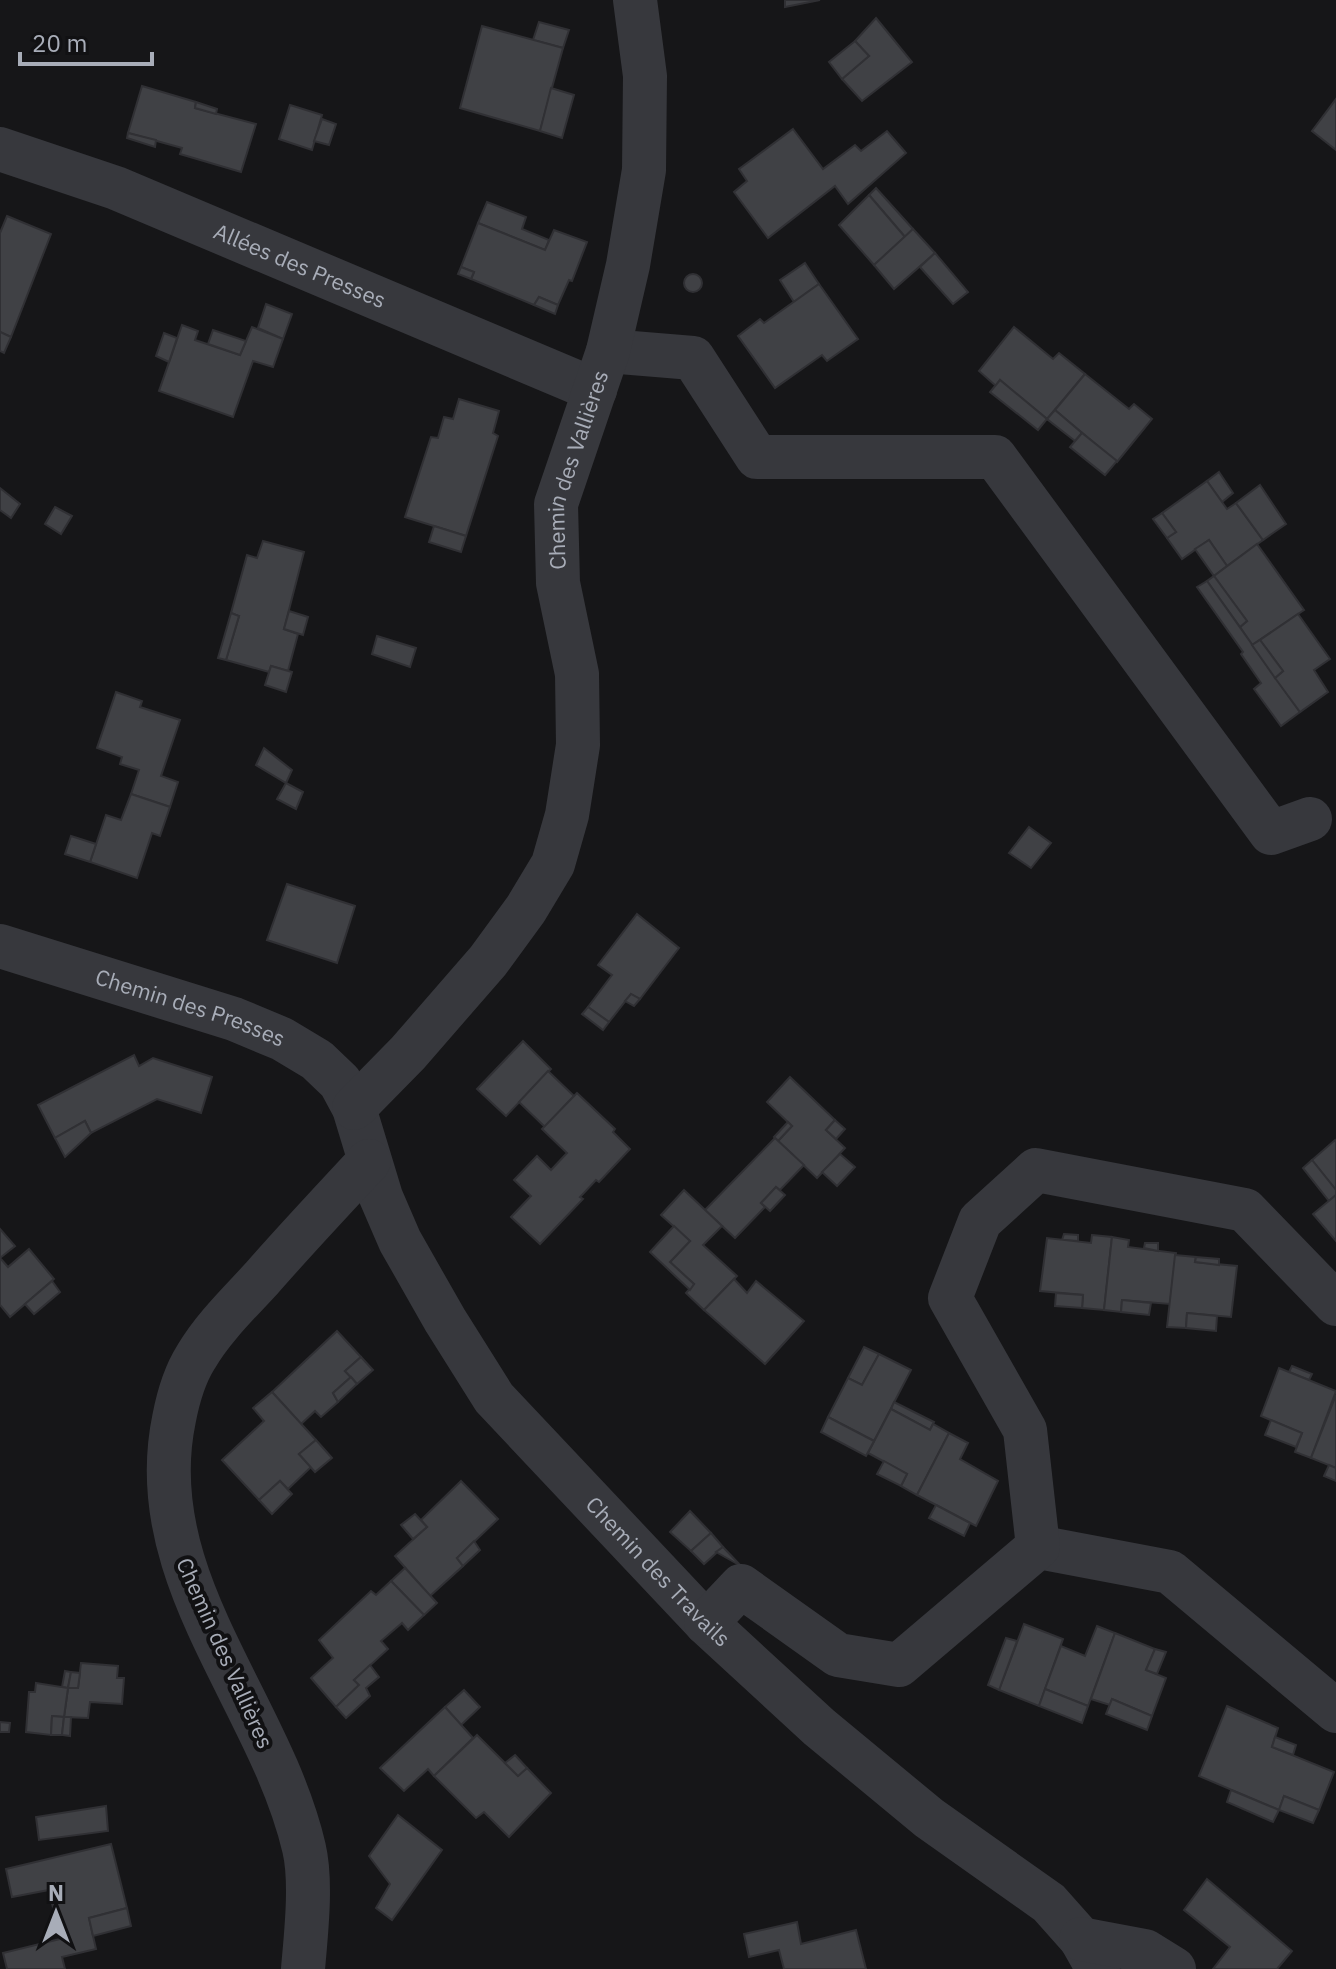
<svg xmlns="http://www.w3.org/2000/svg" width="1336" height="1969" viewBox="0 0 1336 1969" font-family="'IBM Plex Sans',sans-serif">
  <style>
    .building { fill: #404145; stroke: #303034; stroke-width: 2 }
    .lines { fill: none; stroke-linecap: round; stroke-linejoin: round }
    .minor { stroke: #37383d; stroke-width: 44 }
    .labels { text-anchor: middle; stroke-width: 8; stroke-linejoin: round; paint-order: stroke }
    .street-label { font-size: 22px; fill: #a8adb8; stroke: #111113 }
  </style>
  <rect width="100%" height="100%" fill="#161618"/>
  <g class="building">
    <path d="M785,0h35l-35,7z"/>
    <path d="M876,18l36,44 -50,39 -20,-22 27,-23 -14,-15z"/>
    <path d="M539,22l30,8 -6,18 -30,-8z"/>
    <path d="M482,26l81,22 -23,83 -80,-23z"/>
    <path d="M855,41l14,15 -27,23 -13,-17z"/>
    <path d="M142,86l54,16 -1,6 61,16 -15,48 -61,-18 2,-6 -54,-15z"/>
    <path d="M551,88l23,7 -12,43 -22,-7z"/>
    <path d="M1336,99v51l-24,-19z"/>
    <path d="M196,102l21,7 -1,5 -21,-6z"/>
    <path d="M290,105l32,10 -10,35 -33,-11z"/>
    <path d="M322,119l14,5 -7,21 -15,-4z"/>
    <path d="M793,129l30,40 32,-24 6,6 26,-20 19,22 -58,51 -13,-18 -67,52 -34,-46 13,-11 -8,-12z"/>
    <path d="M128,133l28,7 -1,7 -28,-9z"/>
    <path d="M876,188l37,41 -8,8 -36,-42z"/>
    <path d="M869,195l36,42 -31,28 -35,-40z"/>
    <path d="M487,202l39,15 -4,12 27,11 -4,10 -67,-27z"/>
    <path d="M7,216l44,18 -40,103 -11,-5v-99z"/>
    <path d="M478,223l67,27 9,-20 33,12 -15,39 -3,-1 -11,25 -19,-8 -5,8 -63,-26 3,-7 -13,-5z"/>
    <path d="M913,229l22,24 -41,36 -20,-24z"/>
    <path d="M935,253l33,39 -15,12 -33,-37z"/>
    <path d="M805,263l14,21 -25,18 -14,-22z"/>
    <path d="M461,267l13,5 -3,7 -13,-5z"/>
    <circle cx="693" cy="283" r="9"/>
    <path d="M819,284l39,55 -31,22 -5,-6 -47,33 -37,-52 22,-17 4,4z"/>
    <path d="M539,297l19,8 -3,9 -21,-9z"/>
    <path d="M266,304l26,10 -9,25 -25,-11z"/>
    <path d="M182,325l16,6 -3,9 45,15 12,-28 31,12 -10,28 -20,-6 -20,56 -74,-26z"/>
    <path d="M1014,327l39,32 6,-6 26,21 -38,45 -47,-39 -4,6 -17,-15z"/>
    <path d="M213,330l33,11 -6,14 -32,-11z"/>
    <path d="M0,332l11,5 -7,16 -4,-2z"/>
    <path d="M164,333l13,5 -8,24 -13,-6z"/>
    <path d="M1085,374l44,35 5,-5 18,15 -35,43 -62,-52z"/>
    <path d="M1000,380l47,39 -9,11 -48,-38z"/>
    <path d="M459,399l40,12 -6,22 5,3 -32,100 -61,-19 26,-80 7,1 6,-21 9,2z"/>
    <path d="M1055,410l27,23 -7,8 -28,-22z"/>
    <path d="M1082,433l35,28 -12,14 -35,-28z"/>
    <path d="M1219,472l14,21 -11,9 -15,-21z"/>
    <path d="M1207,481l20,28 9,-6 27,37 -36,26 -18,-26 -27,19 -15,-21 9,-6 -14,-19z"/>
    <path d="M1260,485l26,39 -23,16 -27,-37z"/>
    <path d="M0,488l20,16 -9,14 -11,-8z"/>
    <path d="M55,507l17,9 -11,18 -16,-10z"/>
    <path d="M1162,513l14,19 -9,6 -14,-19z"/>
    <path d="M434,526l32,10 -5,16 -32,-10z"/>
    <path d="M1209,540l18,26 -13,10 -19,-27z"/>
    <path d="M263,541l41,11 -20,77 14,5 -10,37 -17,-5 -2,6 -43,-12 13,-44 -8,-3 16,-58 10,3z"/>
    <path d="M1257,544l47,66 -52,35 -12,-18 7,-6 -33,-45z"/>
    <path d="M1214,576l33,45 -7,6 -33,-46z"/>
    <path d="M1207,581l93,131 -19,14 -27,-37 7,-6 -20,-29 2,-2 -46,-65z"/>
    <path d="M289,611l19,6 -5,18 -19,-6z"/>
    <path d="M231,613l8,3 -13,44 -8,-2z"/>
    <path d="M1298,614l32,45 -16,11 14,22 -28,20 -25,-34 8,-7 -23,-31z"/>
    <path d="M377,636l39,12 -6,19 -38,-13z"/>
    <path d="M1260,640l23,31 -8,7 -23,-33z"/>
    <path d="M271,666l21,6 -6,20 -21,-7z"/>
    <path d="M116,692l26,9 -2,6 40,13 -19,56 17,6 -8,25 -39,-13 8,-24 -19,-6 2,-7 -25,-9z"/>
    <path d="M264,748l28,22 -6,13 -30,-18z"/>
    <path d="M286,783l17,9 -7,17 -19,-10z"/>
    <path d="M131,794l39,13 -10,29 -8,-3 -15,45 -47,-16 16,-47 15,5z"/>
    <path d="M1029,827l22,16 -20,25 -22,-15z"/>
    <path d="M71,836l25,8 -6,18 -25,-8z"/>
    <path d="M287,884l68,22 -18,57 -70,-23z"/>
    <path d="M637,914l42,34 -39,51 -9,-5 -22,28 -21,-15 24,-32 -14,-10z"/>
    <path d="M631,994l9,5 -6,7 -9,-5z"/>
    <path d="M588,1007l21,15 -6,8 -21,-16z"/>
    <path d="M523,1041l28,28 -45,47 -29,-27z"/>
    <path d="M134,1055l5,11 14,-8 59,19 -11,36 -44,-14 -66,34 -6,-12 -30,17 -17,-33z"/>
    <path d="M548,1071l26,25 -29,31 -26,-25z"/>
    <path d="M790,1077l45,43 -9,10 19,18 -28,30 -39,-37 14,-15 -25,-24z"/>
    <path d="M577,1093l38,36 -2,3 17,17 -31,33 -3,-2 -16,17 3,2 -43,45 -29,-27 20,-21 -17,-16 23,-24 14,14 16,-17 -25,-24z"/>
    <path d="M835,1120l10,9 -9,10 -10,-9z"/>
    <path d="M85,1121l6,12 -26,24 -10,-19z"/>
    <path d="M788,1122l4,4 -14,15 -4,-4z"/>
    <path d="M775,1138l29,27 -24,25 -4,-3 -15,16 4,4 -30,31 -30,-28z"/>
    <path d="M1335,1140l1,2v48l-24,-30z"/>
    <path d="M840,1154l15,13 -18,19 -15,-14z"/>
    <path d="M1312,1160l24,30v5l-7,6 -26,-33z"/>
    <path d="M776,1187l9,8 -15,16 -9,-8z"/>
    <path d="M684,1190l38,36 -19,19 34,31 -33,34 -18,-17 8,-9 -24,-22 20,-21 -29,-26z"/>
    <path d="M1336,1195v46l-23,-27z"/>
    <path d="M674,1226l16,15 -20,21 24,22 -4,6 -40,-38z"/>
    <path d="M0,1229l15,17 -15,12 8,9 21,-18 25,30 -44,38 -10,-12z"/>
    <path d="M1064,1234l14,1v6l-16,-1z"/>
    <path d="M1092,1235l20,2 -8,73 -22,-2 1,-13 -43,-4 7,-53 44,5z"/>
    <path d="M1112,1237l17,3 -1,7 48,6 -6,51 -48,-4 -1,12 -17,-2z"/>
    <path d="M1145,1243h13v8l-14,-3z"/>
    <path d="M1175,1255l21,2 -1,5 42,4 -6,51 -44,-4 -1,15 -19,-1z"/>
    <path d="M1196,1257l23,2v6l-24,-3z"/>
    <path d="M734,1279l13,14 9,-12 48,40 -39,43 -61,-54z"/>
    <path d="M52,1281l8,11 -26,22 -9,-10z"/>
    <path d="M1056,1293l27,2 -1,13 -27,-2z"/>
    <path d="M1122,1300l29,3 -2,12 -28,-3z"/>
    <path d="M1187,1313l30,3 -1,15 -30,-3z"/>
    <path d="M337,1331l24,26 -16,14 6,6 -18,16 5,9 -17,15 -6,-6 -14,13 -29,-32z"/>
    <path d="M864,1347l15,7 -17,31 -14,-7z"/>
    <path d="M879,1354l32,16 -37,71 -46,-24 20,-39 14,7z"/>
    <path d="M361,1357l12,13 -16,14 -12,-13z"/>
    <path d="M1292,1366l20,8 -3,6 -20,-8z"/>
    <path d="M1279,1368l57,23 -25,67 -16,-6 7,-19 -41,-17z"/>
    <path d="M351,1377l6,7 -19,18 -5,-9z"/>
    <path d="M272,1392l44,48 -17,14 12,13 -23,22 -8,-8 -21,19 -37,-40 42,-39 -11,-13z"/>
    <path d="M1336,1395v73l-25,-10z"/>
    <path d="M894,1402l40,20 -4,8 -39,-21z"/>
    <path d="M891,1409l39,21 3,-6 16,9 -32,62 -16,-9 6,-12 -39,-21z"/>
    <path d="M828,1417l46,24 -8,15 -45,-24z"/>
    <path d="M1271,1420l31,13 -6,14 -31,-12z"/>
    <path d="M949,1433l19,10 -8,16 38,22 -22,45 -59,-31z"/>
    <path d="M316,1440l16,18 -17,14 -16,-18z"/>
    <path d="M884,1461l23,13 -6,12 -24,-12z"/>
    <path d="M1329,1465l7,3v13l-12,-5z"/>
    <path d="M280,1481l12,13 -20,20 -13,-14z"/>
    <path d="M461,1481l37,38 -41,39 6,8 -33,30 -35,-40 32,-29 -6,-7z"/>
    <path d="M936,1505l34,18 -6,13 -35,-18z"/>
    <path d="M690,1511l21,22 -20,18 -21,-19z"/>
    <path d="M415,1514l12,13 -14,12 -12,-14z"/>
    <path d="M711,1533l12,14 -19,17 -13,-13z"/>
    <path d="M474,1541l6,9 -17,16 -6,-8z"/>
    <path d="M723,1547l18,19 -25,-14z"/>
    <path d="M405,1568l32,35 -13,12 -33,-34z"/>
    <path d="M391,1581l33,34 -16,15 -6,-7 -21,18 7,8 -34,31 5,5 -23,22 -25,-29 22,-20 -14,-18 52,-49 5,4z"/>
    <path d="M1024,1624l39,15 -24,67 -40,-16z"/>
    <path d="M1097,1626l18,7 -27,73 -43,-17 16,-43 24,10z"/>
    <path d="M1115,1633l40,16 -9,21 20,8 -14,38 -40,-17 -2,6 -19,-6z"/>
    <path d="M1006,1638l11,3 -18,49 -11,-5z"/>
    <path d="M1155,1649l11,3 -9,22 -11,-4z"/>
    <path d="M81,1663l37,3 -1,12h7l-2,26 -32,-2 -2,16 -24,-1 4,-29h10z"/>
    <path d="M370,1665l9,12 -13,11 4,8 -24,22 -10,-11 23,-22 -5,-5z"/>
    <path d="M65,1671l6,1 -3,16 -6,-1z"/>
    <path d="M71,1672l9,1 -2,15h-10z"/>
    <path d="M36,1683l32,5 -4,29 -12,-1 -1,19 -25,-3 3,-40h6z"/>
    <path d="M1045,1689l43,17 -6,17 -43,-17z"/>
    <path d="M464,1690l16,17 -19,18 -16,-18z"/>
    <path d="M1112,1699l40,17 -5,14 -41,-16z"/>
    <path d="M1227,1706l51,22 -6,19 62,25 -15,38 -35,-14 -5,14 -80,-34z"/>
    <path d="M445,1707l28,31 -39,38 -6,-7 -24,22 -24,-23z"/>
    <path d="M52,1716l12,1 -2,18h-11z"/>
    <path d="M64,1717h7l-1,19 -8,-1z"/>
    <path d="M0,1722l10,1 -1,9h-9z"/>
    <path d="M477,1735l41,41 9,-8 24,25 -42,44 -25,-25 -8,6 -42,-42z"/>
    <path d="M1275,1737l21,8 -3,10 -21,-8z"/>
    <path d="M515,1755l12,13 -9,8 -13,-13z"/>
    <path d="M1231,1790l48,20 -6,12 -46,-20z"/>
    <path d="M1284,1796l35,14 -6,13 -34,-13z"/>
    <path d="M106,1806l2,25 -69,9 -3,-23z"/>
    <path d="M398,1815l44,35 -50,70 -16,-12 14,-24 -21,-28z"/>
    <path d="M111,1844l16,64 -38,10 7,31 -34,8 3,12h-58l-4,-16 57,-14 -11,-49 -37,7 -6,-28z"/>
    <path d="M1207,1879l85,72 -15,18h-64l17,-22 -46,-37z"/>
    <path d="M127,1908l4,18 -38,10 -4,-18z"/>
    <path d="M797,1922l4,22 55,-14 10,39h-82l-5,-19 -30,7 -5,-23z"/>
  </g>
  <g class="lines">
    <g class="minor">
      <path id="s1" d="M0,149l116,39 479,202"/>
      <path d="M608,351l85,7 64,99h238l276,376 39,-14"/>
      <path id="s2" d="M0,946l234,73 48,20 35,21 23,22 14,26 27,89 19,44 45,79 49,78 212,225 113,104 110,91 120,85 32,36 17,30"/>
      <path id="s3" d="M354,1108l54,-55 80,-92 38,-52 27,-45 14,-49 11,-70 -1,-71 -19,-91 -2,-79 52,-153 20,-86 16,-95 1,-94 -10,-76"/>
      <path d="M1038,1547l132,25 166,139"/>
      <path d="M706,1623l35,-37 97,69 61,10 139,-118 -13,-117 -75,-132 30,-77 56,-51 209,40 91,94"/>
      <path d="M1081,1939l64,12 29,18"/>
      <path d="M303,1969c3,-35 9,-87 1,-121 -34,-146 -163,-270 -130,-429 4,-21 10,-43 22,-62 17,-29 43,-54 66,-79 35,-40 71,-78 107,-117"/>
    </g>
  </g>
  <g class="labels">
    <g class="street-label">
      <text dy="8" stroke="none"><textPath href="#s1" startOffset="322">Allées des Presses</textPath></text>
      <text dy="8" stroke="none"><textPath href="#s3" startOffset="718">Chemin des Vallières</textPath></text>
      <text dy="8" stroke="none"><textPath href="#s2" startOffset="200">Chemin des Presses</textPath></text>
      <text dy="8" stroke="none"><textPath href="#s2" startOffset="962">Chemin des Travails</textPath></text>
      <text transform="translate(225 1653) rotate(66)" y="8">Chemin des Vallières</text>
    </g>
  </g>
  <g transform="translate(56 1913)" stroke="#111113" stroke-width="6" paint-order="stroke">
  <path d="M0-6L14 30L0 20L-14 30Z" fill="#a8adb8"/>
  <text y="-12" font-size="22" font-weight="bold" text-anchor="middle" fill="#a8adb8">N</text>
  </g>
  <path d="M20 52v12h132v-12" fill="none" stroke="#a8adb8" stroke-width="4"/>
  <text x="32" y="52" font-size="24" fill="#a8adb8" stroke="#111113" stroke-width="6" paint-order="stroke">20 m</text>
</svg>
